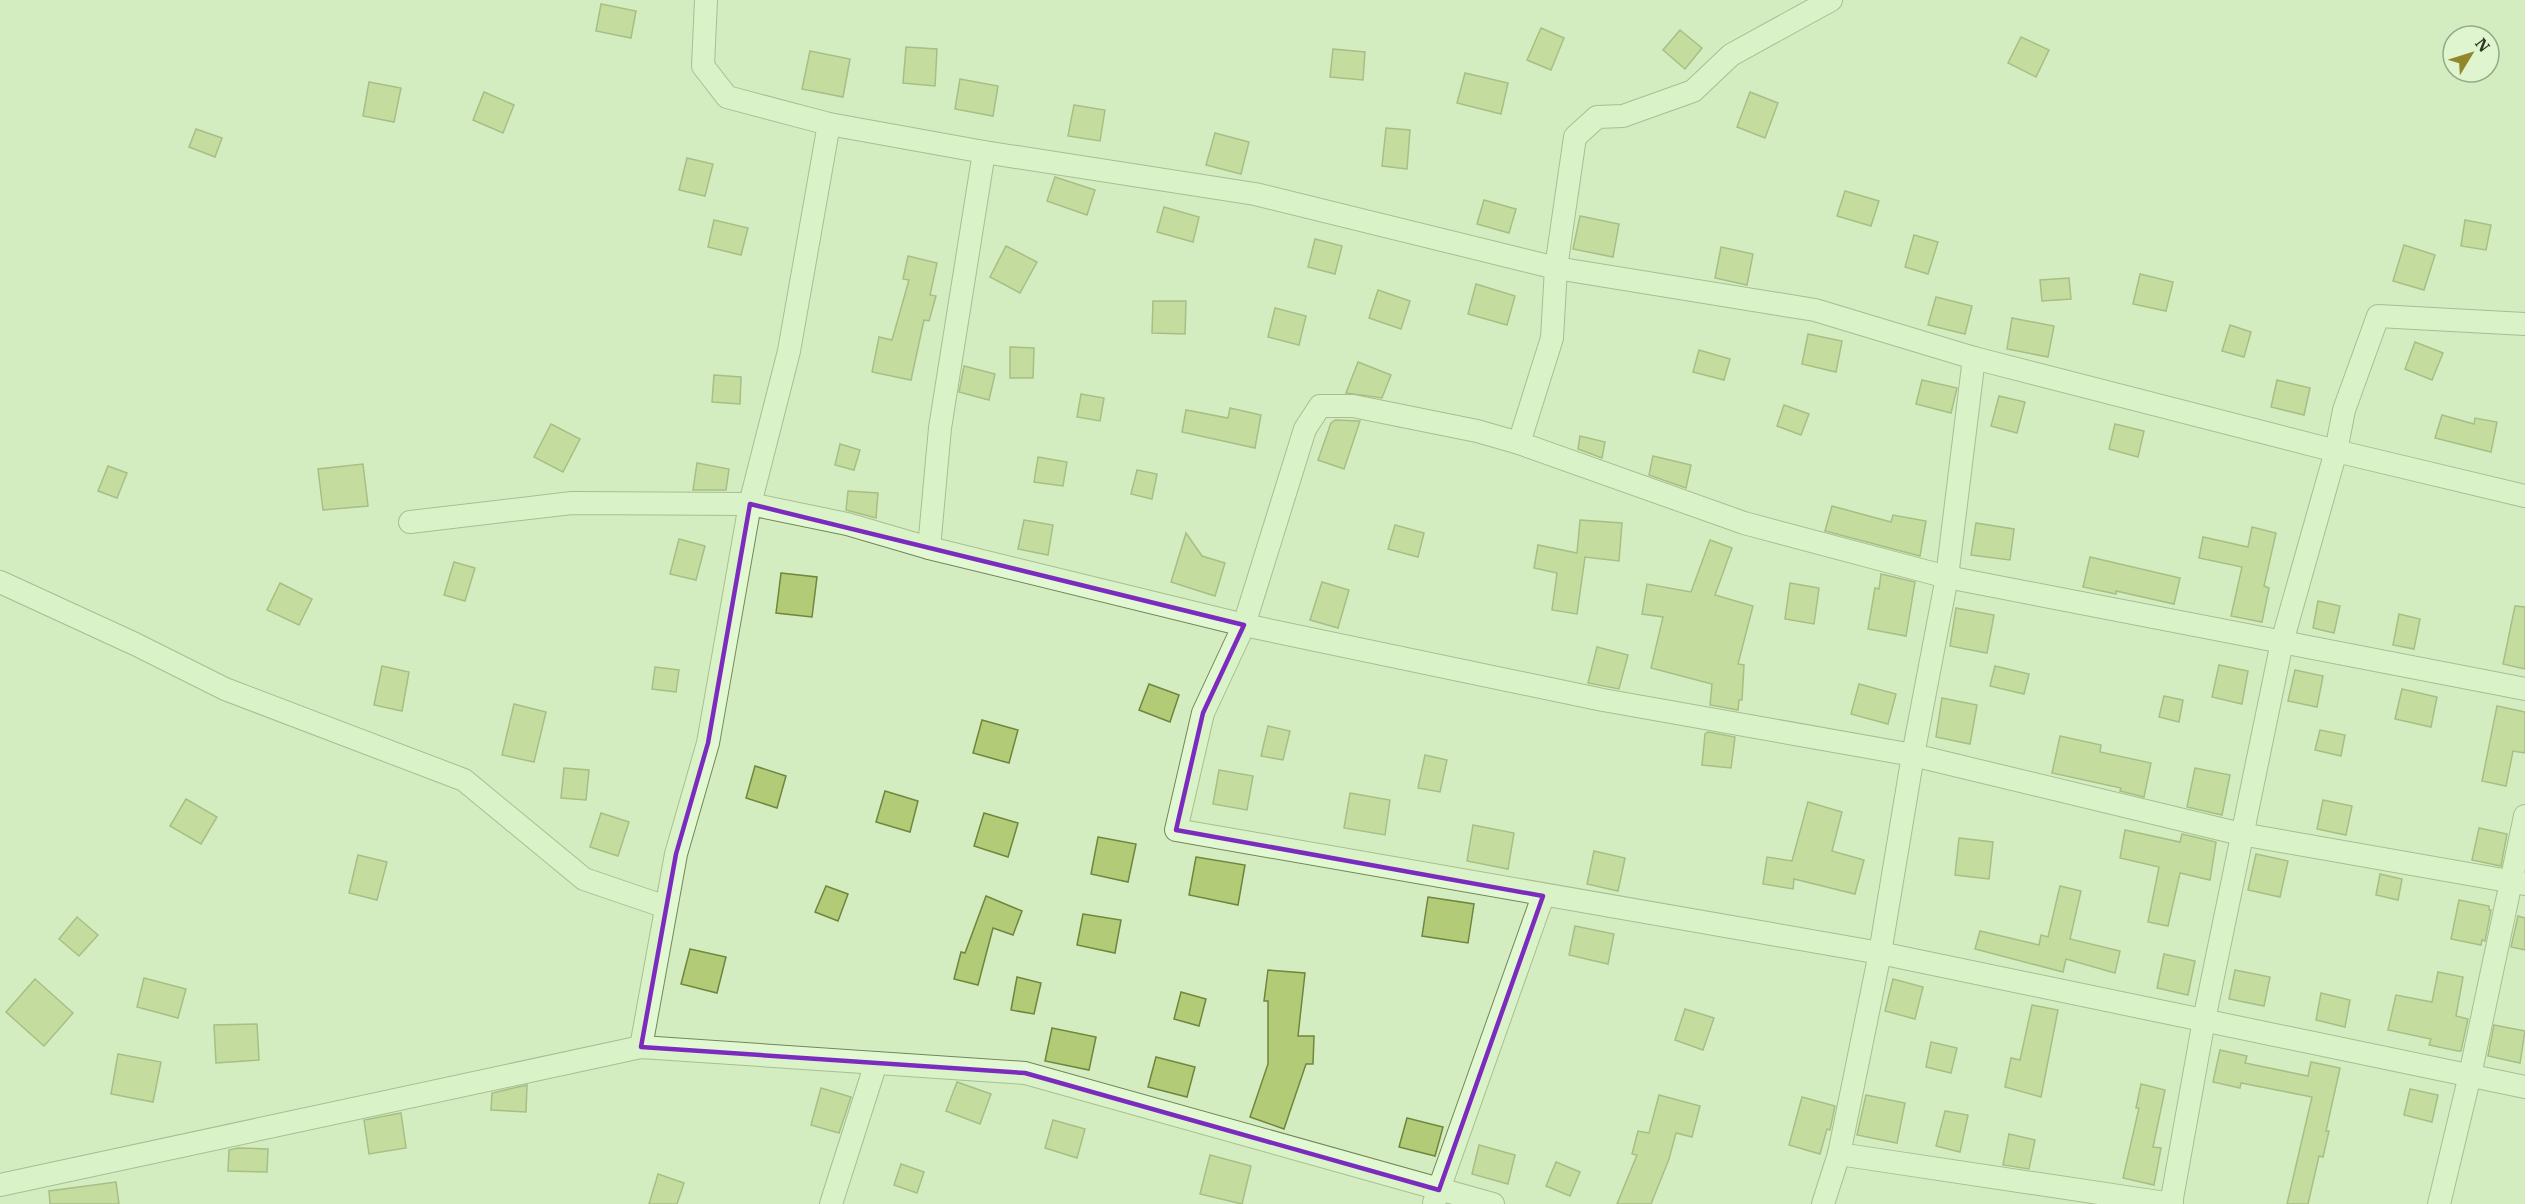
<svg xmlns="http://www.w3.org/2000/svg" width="2525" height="1204" viewBox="0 0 2525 1204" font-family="'IBM Plex Serif',serif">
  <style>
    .building { fill: #b1cb76; stroke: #71853f; stroke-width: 1.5 }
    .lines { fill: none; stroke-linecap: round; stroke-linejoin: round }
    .minor-casing { stroke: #738658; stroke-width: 24 }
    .minor { stroke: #e2f8d3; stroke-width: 22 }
    .marked { fill: none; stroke: #7b2cbf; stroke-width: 4.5; stroke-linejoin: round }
  </style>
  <rect width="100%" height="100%" fill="#d3edc0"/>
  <g class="building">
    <path d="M601,4l35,7 -5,27 -35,-7z"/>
    <path d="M1541,28l23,10 -13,32 -24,-10z"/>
    <path d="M1680,30l22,18 -17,21 -22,-19z"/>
    <path d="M2021,37l28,13 -13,27 -28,-14z"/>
    <path d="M906,47l31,2 -2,37 -32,-3z"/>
    <path d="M1333,49l32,3 -2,28 -33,-3z"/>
    <path d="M810,51l40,8 -7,38 -41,-8z"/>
    <path d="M1465,73l43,10 -7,31 -44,-11z"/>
    <path d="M960,79l38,7 -5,30 -38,-7z"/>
    <path d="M369,82l32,6 -7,34 -31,-6z"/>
    <path d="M484,92l30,13 -11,28 -30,-13z"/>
    <path d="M1750,92l28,11 -13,35 -28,-11z"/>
    <path d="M1074,105l31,5 -5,31 -32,-5z"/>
    <path d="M1386,128l24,2 -3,39 -25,-3z"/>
    <path d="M196,129l26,9 -7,19 -26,-10z"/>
    <path d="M1215,133l34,9 -8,32 -35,-9z"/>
    <path d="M687,158l26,6 -8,32 -26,-6z"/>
    <path d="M1055,177l40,13 -8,25 -40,-14z"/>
    <path d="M1845,191l34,10 -8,25 -34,-10z"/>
    <path d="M1484,200l32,9 -7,24 -32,-9z"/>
    <path d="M1164,207l35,10 -6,25 -36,-10z"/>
    <path d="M1580,216l39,8 -6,33 -40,-8z"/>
    <path d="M714,220l34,8 -7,27 -33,-8z"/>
    <path d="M2465,220l26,5 -5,25 -25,-4z"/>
    <path d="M1914,235l24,7 -10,32 -23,-7z"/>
    <path d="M1315,239l27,7 -7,28 -27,-7z"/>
    <path d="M2404,245l31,10 -11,35 -31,-9z"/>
    <path d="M1006,246l31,16 -17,31 -30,-16z"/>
    <path d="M1721,247l32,7 -6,31 -32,-7z"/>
    <path d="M908,256l29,7 -7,32 6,1 -7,25 -5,-1 -13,60 -39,-8 7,-35 13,3 17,-60 -6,-1z"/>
    <path d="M2140,274l33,8 -7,29 -33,-7z"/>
    <path d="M2069,278l2,21 -29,2 -2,-21z"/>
    <path d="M1476,284l39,12 -8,29 -39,-11z"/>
    <path d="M1378,290l32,11 -9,28 -32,-11z"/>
    <path d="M1936,297l36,9 -7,28 -37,-9z"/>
    <path d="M1153,301h33l-1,33 -33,-1z"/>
    <path d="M1275,308l31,8 -7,29 -31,-8z"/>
    <path d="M2012,318l42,8 -6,31 -41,-8z"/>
    <path d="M2230,325l21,7 -7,25 -22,-6z"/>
    <path d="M1808,334l34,7 -6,31 -34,-8z"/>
    <path d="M2415,342l28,11 -11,27 -27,-11z"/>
    <path d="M1010,347l24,1 -1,30h-23z"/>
    <path d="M1699,350l31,9 -6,21 -31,-8z"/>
    <path d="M1358,362l33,13 -9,23 -36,-5z"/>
    <path d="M964,366l31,8 -6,26 -30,-8z"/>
    <path d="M714,375l27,2 -1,27 -28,-2z"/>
    <path d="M1922,380l35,8 -6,25 -35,-9z"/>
    <path d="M2277,380l33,8 -6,27 -33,-8z"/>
    <path d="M1081,394l23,4 -4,23 -23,-4z"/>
    <path d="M1999,396l26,6 -8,31 -26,-7z"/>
    <path d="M1784,405l25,9 -8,21 -24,-9z"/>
    <path d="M1230,408l31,7 -6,33 -73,-16 4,-22 42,8z"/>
    <path d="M2442,415l32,9 1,-6 22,4 -6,30 -56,-14z"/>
    <path d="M1335,420l25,1 -16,48 -26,-9 13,-37z"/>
    <path d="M551,424l29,15 -17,33 -29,-15z"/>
    <path d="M2115,424l29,7 -6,26 -29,-8z"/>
    <path d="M1580,436l25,6 -3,16 -24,-9z"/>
    <path d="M840,444l20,6 -6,20 -19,-5z"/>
    <path d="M1653,456l38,9 -5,23 -37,-13z"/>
    <path d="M1038,457l29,5 -4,24 -29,-4z"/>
    <path d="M697,463l32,6 -3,21h-33z"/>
    <path d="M363,464l5,42 -45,4 -5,-41z"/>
    <path d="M108,466l19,7 -10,25 -19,-7z"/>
    <path d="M1137,470l20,4 -5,25 -21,-5z"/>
    <path d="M848,491l30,2 -2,25 -30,-8z"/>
    <path d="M1832,506l59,16 2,-7 33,6 -6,35 -95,-25z"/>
    <path d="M1024,520l29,5 -5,30 -30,-6z"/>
    <path d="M1580,520l42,3 -3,38 -34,-4 -8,57 -25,-4 5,-37 -23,-5 4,-23 39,8z"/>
    <path d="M1976,523l38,6 -4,31 -39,-5z"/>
    <path d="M1395,525l29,8 -6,24 -30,-8z"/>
    <path d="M2252,527l24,6 -12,53 5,2 -7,34 -31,-6 11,-49 -43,-9 4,-21 45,10z"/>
    <path d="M1186,533l16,23 23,7 -10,33 -44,-14z"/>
    <path d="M679,539l26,7 -9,34 -26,-6z"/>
    <path d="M1710,540l22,8 -17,47 38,11 -15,58 6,1 -2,35h-3l-1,10 -28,-5 2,-21 -61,-16 12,-51 -21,-3 5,-30 44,8z"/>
    <path d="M2090,557l90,21 -6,26 -58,-13v3l-33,-7z"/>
    <path d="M454,562l21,6 -10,33 -21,-6z"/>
    <path d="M781,573l36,4 -5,40 -36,-4z"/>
    <path d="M1881,574l34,8 -9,54 -38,-7 7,-41 4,1z"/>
    <path d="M1322,582l27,8 -11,38 -28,-8z"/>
    <path d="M280,583l32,16 -13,26 -32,-15z"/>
    <path d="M1790,583l29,5 -5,36 -29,-5z"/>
    <path d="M2318,601l22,5 -6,27 -21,-5z"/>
    <path d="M2515,606l10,1v62l-22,-5z"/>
    <path d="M1956,608l38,7 -7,38 -37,-7z"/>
    <path d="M2399,614l21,5 -6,30 -21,-4z"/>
    <path d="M1597,647l31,8 -9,34 -31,-6z"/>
    <path d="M2219,665l29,6 -6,33 -30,-7z"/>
    <path d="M382,666l27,6 -7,39 -28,-6z"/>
    <path d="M1995,666l34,8 -5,20 -34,-8z"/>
    <path d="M655,667l24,3 -3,22 -24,-3z"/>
    <path d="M2295,670l28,6 -6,31 -29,-6z"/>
    <path d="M1149,684l30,11 -9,27 -31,-12z"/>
    <path d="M1859,684l37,10 -8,30 -37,-10z"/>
    <path d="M2402,689l35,8 -6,30 -36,-8z"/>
    <path d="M2164,696l19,4 -4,22 -20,-5z"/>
    <path d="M1942,698l35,7 -7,39 -34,-7z"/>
    <path d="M514,704l32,8 -12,50 -32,-7z"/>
    <path d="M2497,706l28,6v41l-12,-2 -7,35 -24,-5z"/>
    <path d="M982,720l36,10 -9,33 -36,-10z"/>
    <path d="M1268,726l22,5 -7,29 -22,-4z"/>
    <path d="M2320,730l25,5 -4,21 -26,-6z"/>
    <path d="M1708,732l27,5 -4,31 -29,-3 3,-31z"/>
    <path d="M2060,736l41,9 -1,7 51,11 -7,34 -24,-6 1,-3 -69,-15z"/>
    <path d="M1425,755l22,5 -7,32 -22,-4z"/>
    <path d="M755,766l31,10 -9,32 -31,-10z"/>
    <path d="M564,768l25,2 -3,30 -25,-2z"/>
    <path d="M2195,768l35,7 -8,40 -35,-8z"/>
    <path d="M1219,770l34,6 -6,34 -34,-6z"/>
    <path d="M885,791l33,10 -8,31 -34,-10z"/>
    <path d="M1350,793l40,7 -5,35 -41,-7z"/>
    <path d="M186,799l31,18 -16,27 -31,-18z"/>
    <path d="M2323,800l29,6 -6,29 -29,-6z"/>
    <path d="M1808,802l34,10 -10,39 32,9 -9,34 -61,-15 -1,10 -30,-5 4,-27 25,4z"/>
    <path d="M601,813l28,9 -11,34 -28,-9z"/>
    <path d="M984,813l34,10 -10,34 -34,-11z"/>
    <path d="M1473,825l41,8 -6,36 -41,-8z"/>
    <path d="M2479,828l28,6 -6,32 -29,-6z"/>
    <path d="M2125,830l55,12 2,-8 34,8 -6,38 -30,-7 -12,53 -20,-4 11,-55 -39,-9z"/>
    <path d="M1098,837l38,7 -8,38 -37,-8z"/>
    <path d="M1959,838l34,4 -4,37 -34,-4z"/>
    <path d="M1594,851l31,7 -7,33 -31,-7z"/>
    <path d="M2256,854l32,7 -8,36 -32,-7z"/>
    <path d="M358,855l29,7 -10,38 -28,-7z"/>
    <path d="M1196,857l49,8 -7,40 -49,-10z"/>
    <path d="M2380,874l22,5 -4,21 -22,-5z"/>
    <path d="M826,886l22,8 -10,27 -23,-9z"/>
    <path d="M2060,886l21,5 -11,48 50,12 -5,22 -49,-14 -3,13 -88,-23 5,-18 59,14 2,-10 7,2z"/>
    <path d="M986,896l36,15 -9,24 -20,-7 -15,57 -24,-6 7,-27 4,1z"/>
    <path d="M1428,897l46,7 -6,39 -46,-7z"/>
    <path d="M2459,900l30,6v4h2l-6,31 -3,-1 -1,5 -30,-6z"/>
    <path d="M1083,914l38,6 -6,33 -38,-8z"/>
    <path d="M2518,916l7,2v32l-14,-3z"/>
    <path d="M77,917l21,18 -19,21 -20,-17z"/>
    <path d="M1575,926l39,8 -6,30 -39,-9z"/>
    <path d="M690,949l36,8 -9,36 -36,-9z"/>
    <path d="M2164,954l31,7 -7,34 -31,-7z"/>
    <path d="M1268,970l37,3 -7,63h16l-1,28h-7l-22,65 -34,-12 18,-53v-63h-4z"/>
    <path d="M2235,970l35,7 -6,29 -35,-7z"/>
    <path d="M2438,972l25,5 -7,39 12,3 -7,32h-3l-29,-6 2,-6 -43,-9 8,-35 36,7z"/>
    <path d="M1017,977l24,6 -7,31 -23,-4z"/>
    <path d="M144,978l42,11 -8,29 -41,-11z"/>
    <path d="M35,979l38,34 -29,33 -38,-34z"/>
    <path d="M1893,979l30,8 -8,32 -30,-8z"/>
    <path d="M1181,992l25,7 -7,27 -25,-7z"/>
    <path d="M2321,993l29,7 -5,27 -29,-7z"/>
    <path d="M2032,1005l26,5 -17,87 -36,-10 6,-29 9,2z"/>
    <path d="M1685,1009l29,9 -11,32 -28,-10z"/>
    <path d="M257,1024l2,36 -43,3 -2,-38z"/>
    <path d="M2494,1025l31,6 -5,32 -32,-7z"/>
    <path d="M1052,1028l44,9 -7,33 -44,-9z"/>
    <path d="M1931,1042l26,6 -6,25 -25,-6z"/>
    <path d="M2220,1050l27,6 -2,7 63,13 3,-14 29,6 -14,63h3l-6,26 -4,-1 -11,48h-21l25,-107 -71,-14 -1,5 -27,-6z"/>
    <path d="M118,1054l43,8 -8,40 -42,-8z"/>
    <path d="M1156,1057l39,10 -8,30 -39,-10z"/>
    <path d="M957,1082l34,12 -11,30 -34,-13z"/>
    <path d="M2141,1084l24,6 -12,57 8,1 -7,37 -31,-7 16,-70h-3z"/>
    <path d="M527,1085l-1,27 -35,-2 1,-17z"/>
    <path d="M821,1088l30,9 -12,36 -28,-8z"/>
    <path d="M2410,1089l28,6 -6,27 -28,-7z"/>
    <path d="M1659,1095l41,11 -8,31 -16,-4 -7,26 -18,45h-34l20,-49 -5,-1 6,-23 11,2z"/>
    <path d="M1866,1095l39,8 -8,40 -40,-8z"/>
    <path d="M1802,1097l33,9 -5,24 -3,-1 -7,25 -31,-9z"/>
    <path d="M1945,1111l23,4 -8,37 -24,-6z"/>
    <path d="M401,1113l5,35 -37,6 -5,-34z"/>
    <path d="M1407,1118l36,9 -8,29 -36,-9z"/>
    <path d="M1053,1120l32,9 -8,29 -32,-10z"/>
    <path d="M2009,1134l26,6 -6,29 -26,-4z"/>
    <path d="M1479,1145l36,10 -7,29 -36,-10z"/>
    <path d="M238,1148l30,1 -1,23 -39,-1 1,-21z"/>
    <path d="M1210,1155l41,11 -9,38 -42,-10z"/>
    <path d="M1556,1162l24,10 -10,24 -24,-10z"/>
    <path d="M901,1164l23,8 -7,21 -23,-8z"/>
    <path d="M658,1174l26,9 -7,21h-28z"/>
    <path d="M116,1182l3,22h-69l-1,-13z"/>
  </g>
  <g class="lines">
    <g class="minor-casing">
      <g id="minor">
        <path d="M706,0l-3,66 24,31 102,27 155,28 271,42 301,74 259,42 159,48 362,93 189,45"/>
        <path d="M1519,443l33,-105 4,-70 19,-131 22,-20 26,-1 70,-25 38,-36 100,-55"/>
        <path d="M410,522l162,-19 178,1 97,20 82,24 315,77 359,75 310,55 328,79 284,50"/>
        <path d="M929,548l11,-120 44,-276"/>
        <path d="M0,582l135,62 90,45 239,91 120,99 82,28"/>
        <path d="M2525,689l-578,-112 -203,-54 -225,-80 -42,-12 -124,-25h-33l-15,23 -61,196 -41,88 -27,117 704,123 645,134"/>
        <path d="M641,1047l35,-193 32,-111 42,-239 39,-153 40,-227"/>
        <path d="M1839,1154l333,50"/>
        <path d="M0,1185l641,-138 384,26 468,131"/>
        <path d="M1434,1203l109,-307"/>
        <path d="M831,1204l45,-141"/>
        <path d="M1823,1204l16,-50 41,-201 33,-198 34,-178 27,-219"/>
        <path d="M2171,1204l33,-184 78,-378 54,-191 8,-41 34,-94 147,8"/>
        <path d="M2439,1204l31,-129 55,-259"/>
      </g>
    </g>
    <use href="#minor" class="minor"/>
  </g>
  <path d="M0 0H2525V1204H0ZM750,504l494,121 -41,88 -27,117 367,66 -104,294 -414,-117 -384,-26 35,-193 32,-111z" fill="#d3edc0" fill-opacity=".55" fill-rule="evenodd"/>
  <path class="marked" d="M750,504l494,121 -41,88 -27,117 367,66 -104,294 -414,-117 -384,-26 35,-193 32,-111z"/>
  <g transform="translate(2471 54) rotate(52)"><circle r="28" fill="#dff5d0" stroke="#97a988" stroke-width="1.5"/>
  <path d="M0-4.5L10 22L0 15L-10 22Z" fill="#948729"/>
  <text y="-9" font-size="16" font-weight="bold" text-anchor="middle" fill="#2c361d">N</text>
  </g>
</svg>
